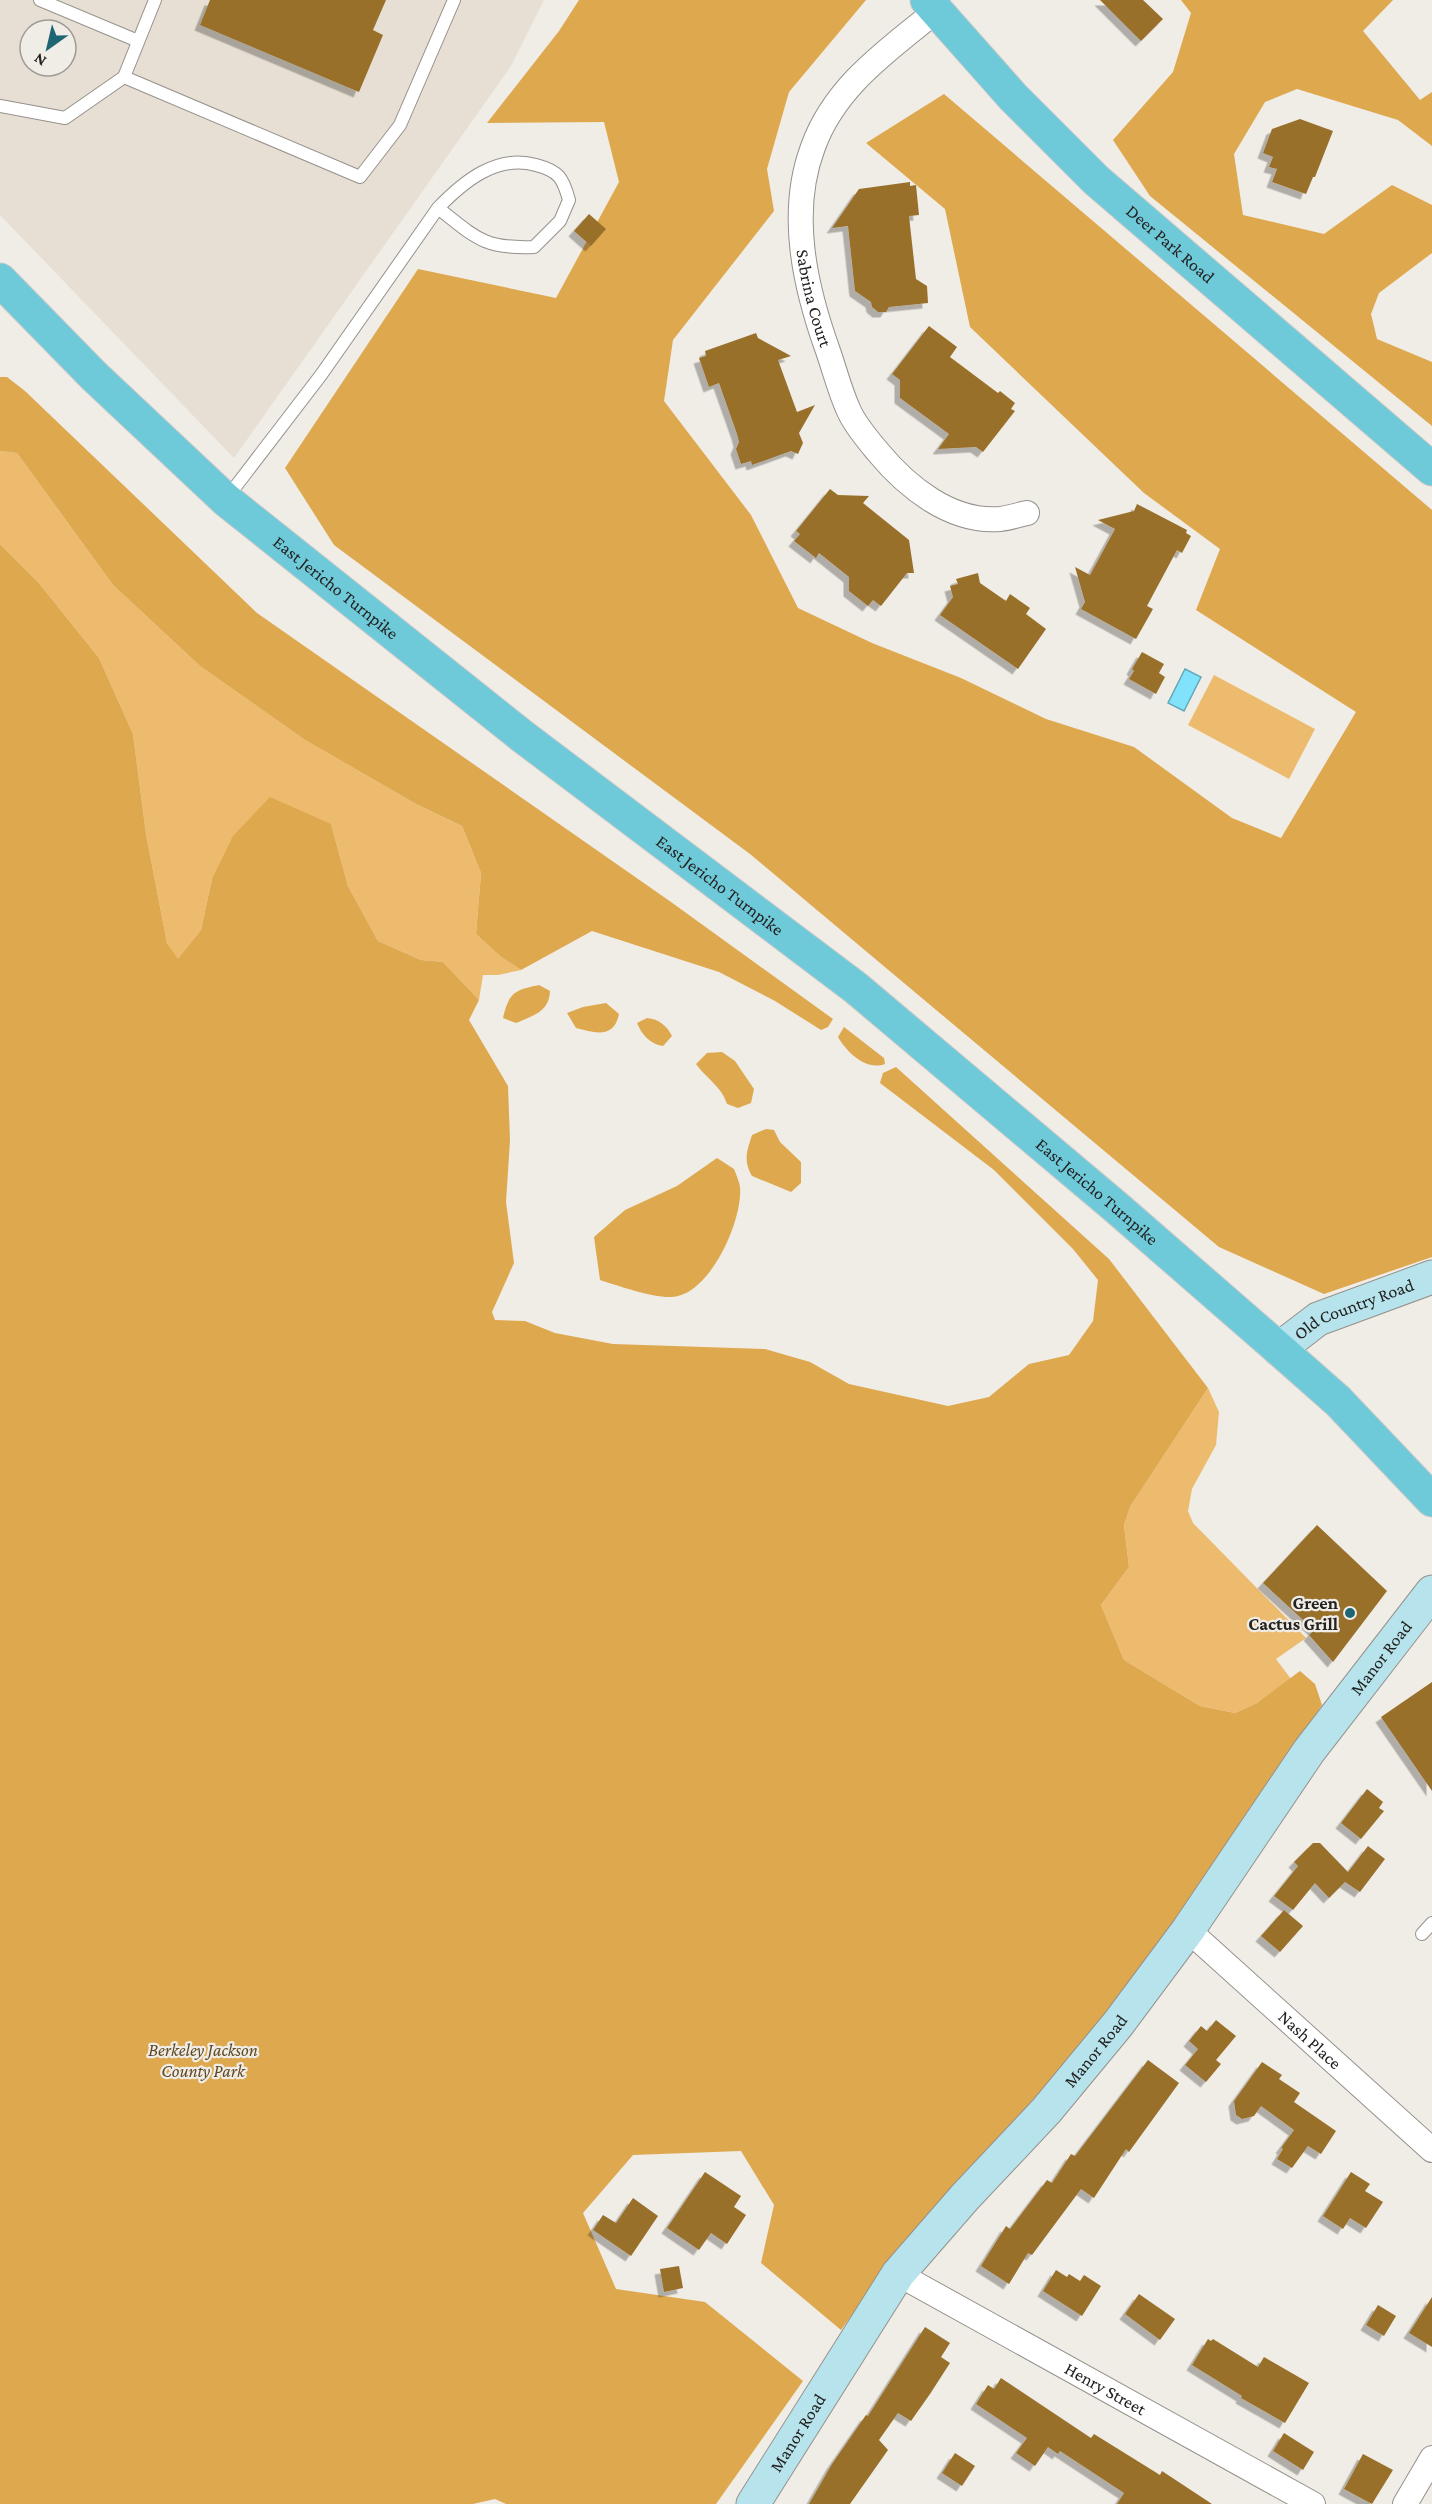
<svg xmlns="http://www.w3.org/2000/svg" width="1432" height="2504" viewBox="0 0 1432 2504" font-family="'Crimson Pro',serif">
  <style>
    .built { fill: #e7dfd3; fill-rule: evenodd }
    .green { fill: #edbb6d }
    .forest { fill: #dea84f }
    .water { fill: #80e3fb; stroke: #64a9b9; stroke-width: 1.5 }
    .building { fill: #98702c; filter: url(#shadow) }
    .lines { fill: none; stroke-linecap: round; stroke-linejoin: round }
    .lane-casing { stroke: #95918c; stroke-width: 14 }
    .street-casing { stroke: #95918c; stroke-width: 26 }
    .secondary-casing { stroke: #95918c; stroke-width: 35 }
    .primary-casing { stroke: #cacac9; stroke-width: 35 }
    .lane { stroke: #fff; stroke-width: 12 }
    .street { stroke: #fff; stroke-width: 24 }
    .secondary { stroke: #b7e4ec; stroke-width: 33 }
    .primary { stroke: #6ec9d9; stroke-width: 33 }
    .poi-dot { fill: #1f6675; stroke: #f0ece6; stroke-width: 2 }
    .labels { text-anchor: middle; stroke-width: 4.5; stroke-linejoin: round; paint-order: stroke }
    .street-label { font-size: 18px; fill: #232220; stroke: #f0ece6 }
    .poi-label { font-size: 18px; font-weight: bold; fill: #232220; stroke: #f0ece6; text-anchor: end }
    .park-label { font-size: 18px; font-style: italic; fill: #5f4823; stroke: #f0ece6 }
  </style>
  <defs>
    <filter id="shadow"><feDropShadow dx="-5.5" dy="5.5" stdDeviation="0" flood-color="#0004"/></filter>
  </defs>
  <rect width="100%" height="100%" fill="#f0ece6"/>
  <path class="built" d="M0,0h544l-33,66 -277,392 -234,-243zM30,30h36v36h-36z"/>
  <g class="green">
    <path d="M0,451l17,2 96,132 87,81 105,74 111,64 46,22 19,47 -5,61 24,22 21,14 -23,5h-15l-4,25 -36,-38 -22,-2 -43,-19 -30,-55 -17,-62 -119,55 -11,51 -23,30 -11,-17 -21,-109 -13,-100 -34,-76 -61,-76 -38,-38z"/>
    <path d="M1214,675l101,54 -26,50 -101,-54z"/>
    <path d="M1208,1388l11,24 -3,33 -24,44 -4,22 5,12 113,115 -30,21 15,20 -34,24 -22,10 -35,-7 -76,-46 -23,-55 28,-38 -5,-42 6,-18z"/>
  </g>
  <g class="forest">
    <path d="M579,0h287l-77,92 -22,77 7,42 -101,129 -9,61 87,114 47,93 74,35 89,35 85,41 88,28 98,71 49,20 75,-126 -160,-102 24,-61 -76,-56 -174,-166 -25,-118 -79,-66 78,-49 488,416v747l-108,37 -105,-47 -469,-393 -416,-309 -49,-77 133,-199 138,29 63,-116 -15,-60 -117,1 72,-92z"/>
    <path d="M1181,0h212l-30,31 57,69 12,-8v54l-34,-26 -101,-31 -32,13 -31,52 9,61 81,19 68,-49 40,20v48l-53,40 -8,21 6,25 55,23v64l-282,-230 -37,-56 60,-68 18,-59z"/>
    <path d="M0,377h7l18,14 232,222 414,289 162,117 -5,8 -7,3 -46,-29 -56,-29 -127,-41 -71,39 -21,-14 -24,-22 5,-61 -19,-47 -46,-22 -111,-64 -105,-74 -87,-81 -96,-132 -17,-2z"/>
    <path d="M0,544l38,38 61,76 34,76 13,100 21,109 11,16 23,-29 11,-51 21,-43 37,-39 61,27 17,62 30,55 43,19 22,2 36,38 -10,20 39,66 2,54 -4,62 8,61 -22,49 3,8 30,1 30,12 58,11 152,5 45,13 39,22 99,22 41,-9 40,-33 40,-9 24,-34 5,-41 -25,-31 -79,-79 -114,-87 3,-10 13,-6 213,192 99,129 -78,119 -6,18 5,42 -28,38 23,55 76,46 35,7 22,-10 43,-32 15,13 7,21 -183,267 -58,74 -176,196 -64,88 -80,-67 13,-58 -33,-54 -108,4 -50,58 33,76 89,13 98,79 -87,123h-210l-11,-5 -22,5h-473z"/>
    <path d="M539,985l11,6c-1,21 -16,24 -34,32l-13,-5c6,-26 12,-28 36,-33z"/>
    <path d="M606,1003l13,11c-5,25 -24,19 -43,14l-9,-15 16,-6z"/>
    <path d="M647,1018c12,1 20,8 25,18l-9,10c-13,-2 -21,-11 -26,-23z"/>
    <path d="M844,1027l40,31 1,6c-20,7 -38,-12 -47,-27z"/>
    <path d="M722,1052l13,9 19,28 -3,14 -13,5 -11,-4c-5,-17 -21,-26 -31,-40l11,-11z"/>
    <path d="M766,1129l8,1 6,12 21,20v21l-10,9 -39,-16c-9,-16 -5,-25 0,-41z"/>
    <path d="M717,1158l17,11c2,5 5,12 6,18 3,33 -30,108 -68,110 -19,1 -53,-11 -72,-17l-6,-43 31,-27 52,-24z"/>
  </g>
  <path class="water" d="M1185,669l16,8 -17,34 -16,-8z"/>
  <g class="building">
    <path d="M210,0h176l-13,30 10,5 -24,57 -159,-67z"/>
    <path d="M1100,0h43l20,19 -22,22z"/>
    <path d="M1300,119l33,12 -18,46h-2l-7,17 -34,-12 5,-13 -8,-2 4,-10 -10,-4 9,-24z"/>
    <path d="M910,182v4l6,-1 3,30 -10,1 7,63 11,7 1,17 -39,4 -3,5h-8l-6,-5 -1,-5 -16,-11 -7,-65 -16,2 27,-39z"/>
    <path d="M589,214l17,15 -15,17 -17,-15z"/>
    <path d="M929,326l28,21 -7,10 48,36 2,-2 15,12 -4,6 4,2 -32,41 -7,-5 -38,2 11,-15 -49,-36v-18l-8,-6z"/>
    <path d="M756,333l2,5 33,18 -13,4 19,52 18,-7 -16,28 4,10 -5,11 -7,-3 -39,14 -1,-4 -10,3 -5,-15 3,-7 -2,-8 -18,-51 -10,4 -10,-29 7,-2 -1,-5z"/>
    <path d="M830,489l8,6 31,1 -6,7 46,37 5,33h-7l-26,33 -8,-6 -5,6 -19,-15v-14l-30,-24 -3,5 -22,-17 6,-7 -4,-3z"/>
    <path d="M1137,504l50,26 -1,3 5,3 -9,17 -5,-3 -30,56 6,3 -17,30 -55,-30 4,-7 -10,-35 15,8 25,-46 -17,-9 36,-9z"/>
    <path d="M978,573l2,10 26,18 4,-7 20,14 -4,6 20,15 -28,40 -78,-54 13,-18 -3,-11 8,-2 -2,-5z"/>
    <path d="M1142,652l22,12 -5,9 6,4 -9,17 -27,-15 5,-8 -2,-2z"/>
    <path d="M1317,1525l70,66 -54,71 -24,-27 5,-5 -51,-47z"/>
    <path d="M1432,1682v109l-51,-74z"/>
    <path d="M1367,1789l16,13 -4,6 5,3 -23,28 -20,-16z"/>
    <path d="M1313,1843h7l28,29 20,-26 17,13 -25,33 -15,-10 -16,16 -14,-15 -22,27 -19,-14 24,-30 -4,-4z"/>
    <path d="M1284,1910l19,16 -23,26 -19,-16z"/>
    <path d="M1216,2020l20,16 -20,24 5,4 -15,18 -21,-17 13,-16 -9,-8 12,-15 6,5z"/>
    <path d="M1148,2060l31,23 -50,69 -3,-3 -32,49 -13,-9 -49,66 -4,-2 -19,31 -28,-18 25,-40 4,3 37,-49 5,3 19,-29 4,2z"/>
    <path d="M1262,2062l20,13 -3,4 21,14 -6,9 42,29 -15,23 -13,-8 -16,22 -15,-9 6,-10 -2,-1 13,-18 -33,-24 -7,10 -12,3 -6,-4 -2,-14z"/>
    <path d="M705,2172l36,24 -7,11 12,8 -19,29 -16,-11 -12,17 -32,-22z"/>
    <path d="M1351,2172l19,12 -5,7 18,11 -17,26 -16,-10 -7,11 -20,-13z"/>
    <path d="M633,2198l25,18 -27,40 -38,-26 10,-15 13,8z"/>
    <path d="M679,2266l4,22 -19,4 -4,-23z"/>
    <path d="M1056,2270l11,7 2,-3 11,7 4,-6 17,11 -19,30 -39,-25z"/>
    <path d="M1139,2294l36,25 -15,21 -35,-26z"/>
    <path d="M1432,2297v50l-23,-14z"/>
    <path d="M1378,2305l18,11 -12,20 -18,-11z"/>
    <path d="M925,2327l25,16 -9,14 9,6 -20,31 -19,27 -13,-8 -19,27 9,10 -38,54h-41l23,-40 34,-49 2,1z"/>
    <path d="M1208,2339l3,2 2,-2 45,28 6,-10 45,26 -24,40 -44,-25 1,-2 -50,-31z"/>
    <path d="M1001,2378l90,60 3,-4 66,41 2,-4 50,33h-95l7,-11 -64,-42 -2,3 -10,-7 -13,19 -19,-13 11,-15 -51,-34 12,-19 6,4z"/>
    <path d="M1284,2433l30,19 -11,18 -30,-19z"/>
    <path d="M955,2453l20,13 -13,20 -20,-13z"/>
    <path d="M1363,2454l30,16 -21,34 -28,-15z"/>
  </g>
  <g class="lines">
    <g class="lane-casing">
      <g id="lane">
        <path d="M40,0l98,41"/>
        <path d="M124,77l236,100 40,-52 54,-125"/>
        <path d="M0,106l65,12 59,-41 31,-77"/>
        <path d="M226,499l95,-124 117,-167c26,-27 59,-54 98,-43 23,6 27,13 33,35l-9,21 -26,26c-50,2 -58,-9 -96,-39"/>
        <path d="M1422,1934l10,-11"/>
      </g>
    </g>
    <g class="street-casing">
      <g id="street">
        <path id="s1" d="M936,11c-48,39 -101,75 -123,136 -25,66 -8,140 15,204 7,20 12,41 21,60 6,14 19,29 29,41 29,35 73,71 122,67 9,-1 18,-4 27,-6"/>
        <path id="s2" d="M1188,1930l244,220"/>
        <path id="s3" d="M898,2274l415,230"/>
        <path d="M1405,2504l27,-46"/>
      </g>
    </g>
    <g class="secondary-casing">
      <g id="secondary">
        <path id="s4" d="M1279,1349l39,-30 114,-42"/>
        <path id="s5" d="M753,2504l145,-230 67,-77 81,-86 72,-87 70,-94 121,-179 123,-159"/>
      </g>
    </g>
    <g class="primary-casing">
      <g id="primary">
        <path id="s6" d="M927,0l86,97 83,83 336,289"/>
        <path id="s7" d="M0,280l94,96 132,124 296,236 334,252 261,220 162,141 59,52 94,99"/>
      </g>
    </g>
    <use href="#lane" class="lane"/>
    <use href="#street" class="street"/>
    <use href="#secondary" class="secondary"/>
    <use href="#primary" class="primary"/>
  </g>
  <circle class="poi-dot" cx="1350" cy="1613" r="6"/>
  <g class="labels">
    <g class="street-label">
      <text dy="6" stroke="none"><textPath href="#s6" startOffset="345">Deer Park Road</textPath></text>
      <text dy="6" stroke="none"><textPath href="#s1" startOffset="340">Sabrina Court</textPath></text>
      <text dy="6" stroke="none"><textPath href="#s7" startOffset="456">East Jericho Turnpike</textPath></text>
      <text dy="6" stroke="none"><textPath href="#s7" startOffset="942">East Jericho Turnpike</textPath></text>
      <text dy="6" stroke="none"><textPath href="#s7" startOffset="1428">East Jericho Turnpike</textPath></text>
      <text dy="6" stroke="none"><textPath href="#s4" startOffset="86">Old Country Road</textPath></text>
      <text dy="6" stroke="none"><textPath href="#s5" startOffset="1056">Manor Road</textPath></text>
      <text dy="6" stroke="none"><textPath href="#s2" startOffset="164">Nash Place</textPath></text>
      <text dy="6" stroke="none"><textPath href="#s5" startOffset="570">Manor Road</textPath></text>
      <text dy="6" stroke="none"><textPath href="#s3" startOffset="237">Henry Street</textPath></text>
      <text dy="6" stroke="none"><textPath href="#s5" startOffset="84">Manor Road</textPath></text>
    </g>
    <g class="poi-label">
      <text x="1338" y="1609">Green<tspan x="1338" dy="21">Cactus Grill</tspan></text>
    </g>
    <g class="park-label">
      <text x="203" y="2056">Berkeley Jackson<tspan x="203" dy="21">County Park</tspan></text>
    </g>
  </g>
  <g transform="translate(48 48) rotate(214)"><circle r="28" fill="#f0ece6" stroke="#9e9b97" stroke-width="1.5"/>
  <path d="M0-4.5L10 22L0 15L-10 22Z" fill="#1f6675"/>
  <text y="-9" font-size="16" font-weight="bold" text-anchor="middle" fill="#232220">N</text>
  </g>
</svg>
